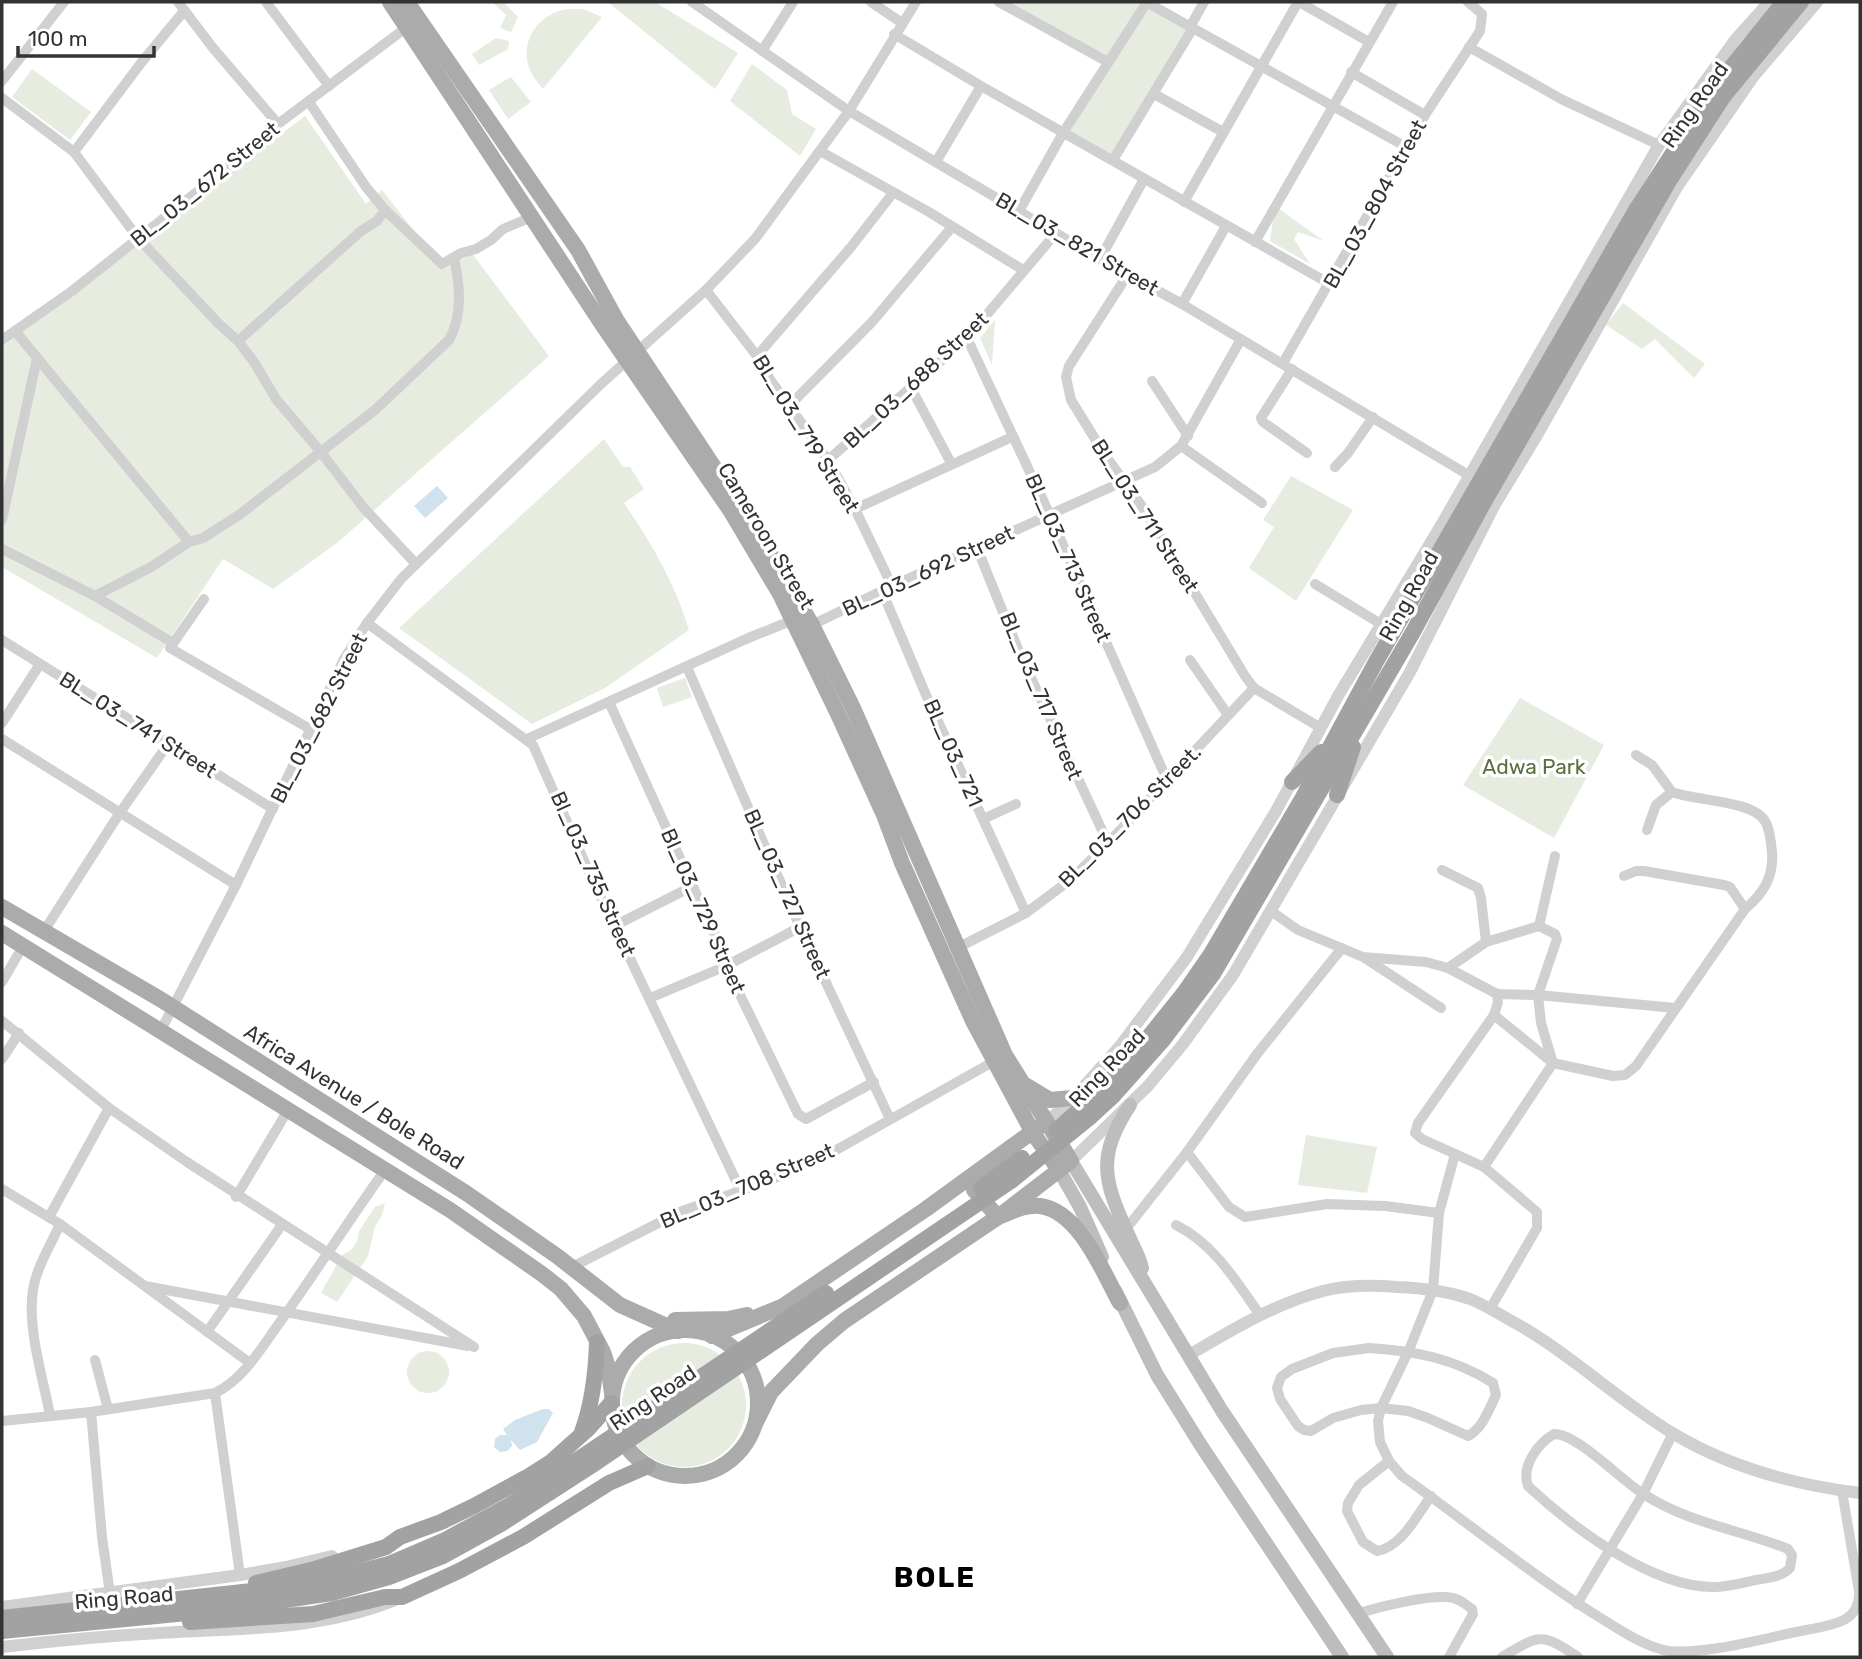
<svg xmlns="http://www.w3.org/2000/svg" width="1862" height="1659" viewBox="0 0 1862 1659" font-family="Rubik,sans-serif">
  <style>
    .green { fill: #e6ecdf }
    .water { fill: #cfe2ee }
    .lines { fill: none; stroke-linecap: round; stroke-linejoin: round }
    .minor { stroke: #d0d0d0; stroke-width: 10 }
    .tertiary { stroke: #d0d0d0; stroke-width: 12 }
    .secondary { stroke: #bdbdbd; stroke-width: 14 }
    .primary { stroke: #ababab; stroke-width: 16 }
    .trunk { stroke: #a2a2a2; stroke-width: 16 }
    .labels { text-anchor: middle; stroke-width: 7; stroke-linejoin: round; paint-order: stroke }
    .street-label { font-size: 21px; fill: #333; stroke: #fff }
    .park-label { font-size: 21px; fill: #56703f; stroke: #fff }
    .district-label { font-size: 28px; font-weight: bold; letter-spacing: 2px; fill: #000; stroke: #fff }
  </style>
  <rect width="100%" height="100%" fill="#fff"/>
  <g class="green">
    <path d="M492,2h11l15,15 -7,15 -11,-4 6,-13z"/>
    <path d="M608,2h47l83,51 -23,36z"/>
    <path d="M1001,2h147l45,25 -77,135 -49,-25 44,-74z"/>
    <path d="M568,9h15l19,8 -59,72c-5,-6 -10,-12 -13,-19 -12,-29 9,-57 38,-61z"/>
    <path d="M496,38l13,3 -1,8 -29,16 -7,-11z"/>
    <path d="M752,64l35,26 5,24 24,15 -16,27 -70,-55z"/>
    <path d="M32,69l59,43 -21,28 -58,-43z"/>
    <path d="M511,77l20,25 -23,17 -19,-29z"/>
    <path d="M305,116l61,88 16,-14 62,79 27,-17 78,104 -212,187 -64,46 -50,-30 -66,99 -155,-91v-220z"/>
    <path d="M1275,206l49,35 -26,-9 -4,7 16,25 -40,-23z"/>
    <path d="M1623,303l82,61 -11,14 -39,-39 -13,10 -36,-24z"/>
    <path d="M995,320l-3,45 -12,-27z"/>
    <path d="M604,439l19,28h7l14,22 -20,14c28,41 51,80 65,127l-84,58 -73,36 -133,-96z"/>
    <path d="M1291,476l62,34 -57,91 -47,-33 25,-41 -11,-7z"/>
    <path d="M685,678l7,19 -29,10 -6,-19z"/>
    <path d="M1520,698l84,47 -50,93 -91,-53z"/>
    <path d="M1306,1135l71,12 -10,46 -69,-8z"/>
    <path d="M385,1203l-3,12 -7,12 -7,29 -31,46 -16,-9 21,-38 9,-5 6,-8 2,-11 16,-24z"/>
    <circle cx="684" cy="1405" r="62"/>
    <circle cx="428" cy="1372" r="21"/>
  </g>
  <g class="water">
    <path d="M437,486l11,12 -23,20 -11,-12z"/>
    <path d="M543,1409h6l4,4 -16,29 -17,8 -9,-10 1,6 -5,5 -7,1 -6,-5 1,-8 5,-4h7l-4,-6 12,-9z"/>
  </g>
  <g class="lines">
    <g class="minor">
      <path d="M178,2l35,46 65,76"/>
      <path d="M266,2l63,84"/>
      <path d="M692,2l157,109 251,148 82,45 288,172"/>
      <path d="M871,2l31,21"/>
      <path d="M999,2l109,60"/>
      <path d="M1146,2l262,146"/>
      <path d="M1299,2l70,40"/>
      <path d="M1190,27l14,-25"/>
      <path d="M894,34l87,52 349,198"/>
      <path d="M1469,47l92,52 98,46"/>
      <path d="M762,51l31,-49"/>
      <path d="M1351,72l74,43"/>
      <path d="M2,81l62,-79"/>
      <path d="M1154,94l69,38"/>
      <path d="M2,98l72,54 64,86 81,86 19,17 16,21 22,37 44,52 43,56 53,57"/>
      <path d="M820,151l109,61 94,58"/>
      <path d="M74,152l67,-89 43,-52"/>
      <path d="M1113,160l80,-132"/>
      <path d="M936,162l45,-76"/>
      <path d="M1184,202l114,-200"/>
      <path d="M385,210l57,54 19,-11 15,-4 15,-9 12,-11 29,-12"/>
      <path d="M1019,211l44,-78 84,-131"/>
      <path d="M1255,242l138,-240"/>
      <path d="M1100,259l44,-80"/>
      <path d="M1128,274l-59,92 -3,11 5,23 34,55 41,57 99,164 9,12 67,40"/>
      <path d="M706,290l51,66 14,25 57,79 27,49 37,77"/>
      <path d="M1182,304l44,-78"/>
      <path d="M15,331l174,211"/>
      <path d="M967,338l82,175 118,267"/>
      <path d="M2,340l70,-49 150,-119 56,-48 129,-97"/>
      <path d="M238,341l123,-110 16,-10 8,-11 -19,-23 -57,-85"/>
      <path d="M757,356l94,-109 42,-54"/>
      <path d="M1283,363l142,-248 55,-84 2,-17 -14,-12"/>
      <path d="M1292,369l-31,49 2,4 44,31"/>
      <path d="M1152,381l36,55"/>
      <path d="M910,386l41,77"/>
      <path d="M790,405l82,-83 80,-95"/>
      <path d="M1181,446l81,57"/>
      <path d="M828,460l139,-122 89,-105"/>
      <path d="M1335,467l13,-14 25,-36"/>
      <path d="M855,509l157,-72"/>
      <path d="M2,520l35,-162"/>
      <path d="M977,548l43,106 88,189"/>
      <path d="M2,549l93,47 56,-29 38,-25 14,-4 36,-23 136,-105 74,-70c14,-25 11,-55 5,-82"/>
      <path d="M1315,584l66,40"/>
      <path d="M882,591l44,104 100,218"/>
      <path d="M95,596l78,47"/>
      <path d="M204,599l-34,49 140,81"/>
      <path d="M367,623l166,122 60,136 147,308"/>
      <path d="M812,625l80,-39 263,-119 26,-21 60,-107"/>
      <path d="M2,640l271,169"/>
      <path d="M1190,660l38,55"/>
      <path d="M687,667l113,260 90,192"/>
      <path d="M609,702l111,244 6,13v7l72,148 8,5 68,-37"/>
      <path d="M2,723l38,-59"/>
      <path d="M2,739l234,146"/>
      <path d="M527,739l219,-100 47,-19"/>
      <path d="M983,819l33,-15"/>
      <path d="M1647,830l9,-25 16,-13"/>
      <path d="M1442,870l36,18 3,10 5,44"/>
      <path d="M1624,876l12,-5h8l80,14 6,2 15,22c18,-15 29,-32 27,-57 -1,-10 -2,-23 -7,-31 -13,-21 -70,-20 -93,-29l-20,-27 -16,-10"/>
      <path d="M1271,911l27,19 65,27 63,5 22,6 49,26 1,8 -4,13 -76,108 -3,10 7,6 62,28 53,45v16l-47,81"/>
      <path d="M614,926l79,-40"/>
      <path d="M1539,926l16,8 2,5 -19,56 137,13"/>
      <path d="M44,931l75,-117 49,-70"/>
      <path d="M957,948l69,-35 44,-33 38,-37 146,-155"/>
      <path d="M1365,958l76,50"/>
      <path d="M1448,968l38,-26 53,-16 16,-70"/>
      <path d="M2,982l21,-36"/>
      <path d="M650,998l76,-32 74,-39"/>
      <path d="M1494,1015l59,48 60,13 12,-1 11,-9 109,-157"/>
      <path d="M2,1021l107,87 78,54 287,185"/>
      <path d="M160,1032l76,-147 108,-226 23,-36 34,-44 201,-196 104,-93 49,-51 94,-128 67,-109"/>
      <path d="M2,1059l17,-26"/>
      <path d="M1187,1152l42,55 16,10 82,-13 58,2 54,7"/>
      <path d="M1455,1154l-16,59 -6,77 -24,60 -28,58 -3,13 2,21 9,19 13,15c68,48 133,102 205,146 18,11 41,26 62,29 38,4 99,-14 137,-21 25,-5 55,-7 53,-39l-17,-100"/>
      <path d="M1484,1167l69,-104 -12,-40 -3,-28 -41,-1"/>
      <path d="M2,1189l58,35 190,139"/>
      <path d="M236,1197l52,-87"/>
      <path d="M49,1217l60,-109"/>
      <path d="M1176,1225c38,19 60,56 84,90"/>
      <path d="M1126,1229l61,-77 70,-98 85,-106"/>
      <path d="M572,1267l110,-56 84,-29 63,-28 169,-95"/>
      <path d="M145,1286l323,60"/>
      <path d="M207,1332l74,-106"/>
      <path d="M1369,1348c45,3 85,10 124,35l3,12c-7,14 -13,33 -28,41l-40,-18 -20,-7 -27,-3 -20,2 -28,8 -22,13 -7,-1 -6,-4 -18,-27 -3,-11 4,-11 11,-8 41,-16z"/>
      <path d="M95,1360l13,49"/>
      <path d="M215,1393l25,182"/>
      <path d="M91,1412l11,125 8,57"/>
      <path d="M50,1415c-7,-37 -23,-87 -17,-125 3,-22 18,-45 27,-66"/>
      <path d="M2,1421l89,-9 124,-19c29,-14 47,-46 65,-71 36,-50 69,-102 105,-152"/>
      <path d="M1554,1434c22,-1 67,46 88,59 47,31 97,36 146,56l4,6 -2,13c-9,10 -26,10 -39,13 -13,3 -25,6 -38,6 -62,0 -141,-60 -185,-101 -7,-19 9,-42 26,-52z"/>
      <path d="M1389,1461l-30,24 -11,18 -1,8 16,31 14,9c25,-4 40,-36 54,-55"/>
      <path d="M1577,1604l66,-110 30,-61"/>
      <path d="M1359,1613c20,-6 74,-20 94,-15 7,1 13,7 19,11l1,5 -24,43"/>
      <path d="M1502,1657c37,-22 39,-25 76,0"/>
    </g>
    <g class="tertiary">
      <path d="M1046,1122l24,-20 50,-56 67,-89 89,-146 62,-115 105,-174 216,-377 76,-105 34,-38"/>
      <path d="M1071,1161l77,-75 35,-42 50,-69 177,-303 84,-166 42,-69 141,-250 76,-110 64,-75"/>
      <path d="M1189,1355c43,-25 85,-51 134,-64 24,-6 50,-6 74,-4 25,1 50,4 73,12 13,5 26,13 38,20 60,32 108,80 166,115 57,34 122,51 186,59"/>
      <path d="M2,1607l238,-32 46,-8 46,-11"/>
      <path d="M2,1647c58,-7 116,-12 175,-15 73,-3 148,-4 216,-31"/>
    </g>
    <g class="secondary">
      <path d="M1130,1105c-33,51 -27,74 -3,127 5,12 12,23 15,36"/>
      <path d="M1071,1161l151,250 165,246"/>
      <path d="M1059,1170l21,37 22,50"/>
      <path d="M1116,1292l41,83 45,72 140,210"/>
    </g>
    <g class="primary">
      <path d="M390,2l214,325 126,183 50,84 58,120 46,101 18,48 71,158 60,112 26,37"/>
      <path d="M407,2l171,248 39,71 146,220 49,84 41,83 152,347 66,106 -73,56 -154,104 -27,23 -46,48 -15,30"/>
      <path d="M2,907l158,92 306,194 91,63 63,49 58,26"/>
      <path d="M2,933l448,277 92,64 19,15 23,27 19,36 6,18 3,24"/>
      <path d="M1027,1086l23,14 22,-2"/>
      <path d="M974,1190l24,27c13,-5 28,-13 42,-11 39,5 63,66 80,97"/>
      <path d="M675,1320l53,-1 19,-4"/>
      <circle cx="685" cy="1403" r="73"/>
      <path d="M712,1336l71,-30 143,-97 113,-82"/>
    </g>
    <g class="trunk">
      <path d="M1292,782l29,-30"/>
      <path d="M1337,795l16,-48"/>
      <path d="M1056,1131l43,-39 40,-43 45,-56 27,-39 91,-155 75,-139 259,-450 81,-125 67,-83"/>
      <path d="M981,1188l41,-30"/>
      <path d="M582,1432c11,-30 14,-59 15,-90"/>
      <path d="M256,1583l59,-14 71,-22 14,-10 41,-15 33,-16 55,-30 22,-14 38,-34 22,-25"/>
      <path d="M2,1618l305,-33 82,-21 56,-24 65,-35 316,-212"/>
      <path d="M190,1622l123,-8 72,-17h17l57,-26 64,-34 86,-54 39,-17"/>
      <path d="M2,1631l216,-21 114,-17 57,-16 54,-21 58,-32 96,-62 414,-281 78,-63 25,-23 49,-55 50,-66 200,-342 71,-130 185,-321 54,-84 78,-95"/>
    </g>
  </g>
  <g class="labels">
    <g class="street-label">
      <text transform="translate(1695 105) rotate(-55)" y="7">Ring Road</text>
      <text transform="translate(205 184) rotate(-39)" y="7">BL_03_672 Street</text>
      <text transform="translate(1375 204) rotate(-61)" y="7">BL_03_804 Street</text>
      <text transform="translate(1077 244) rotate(30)" y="7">BL_03_821 Street</text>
      <text transform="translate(916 380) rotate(-43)" y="7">BL_03_688 Street</text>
      <text transform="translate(806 434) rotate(58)" y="7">BL_03_719 Street</text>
      <text transform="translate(1145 516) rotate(57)" y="7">BL_03_711 Street</text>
      <text transform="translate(766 536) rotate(59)" y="7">Cameroon Street</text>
      <text transform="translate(1068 558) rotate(66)" y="7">BL_03_713 Street</text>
      <text transform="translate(928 571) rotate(-25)" y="7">BL_03_692 Street</text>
      <text transform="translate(1409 596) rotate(-61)" y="7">Ring Road</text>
      <text transform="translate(1041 696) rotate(67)" y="7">BL_03_717 Street</text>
      <text transform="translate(319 718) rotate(-63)" y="7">BL_03_682 Street</text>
      <text transform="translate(138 725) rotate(32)" y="7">BL_03_741 Street</text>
      <text transform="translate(953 753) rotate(66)" y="7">BL_03_721</text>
      <text transform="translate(1130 816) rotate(-45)" y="7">BL_03_706 Street.</text>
      <text transform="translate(593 874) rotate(66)" y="7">Bl_03_735 Street</text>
      <text transform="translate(787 894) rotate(66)" y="7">BL_03_727 Street</text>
      <text transform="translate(703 911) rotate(66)" y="7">Bl_03_729 Street</text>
      <text transform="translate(1107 1068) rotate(-46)" y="7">Ring Road</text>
      <text transform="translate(354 1097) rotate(32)" y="7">Africa Avenue / Bole Road</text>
      <text transform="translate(747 1186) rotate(-23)" y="7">BL_03_708 Street</text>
      <text transform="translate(653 1398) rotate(-34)" y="7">Ring Road</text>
      <text transform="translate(124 1598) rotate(-5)" y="7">Ring Road</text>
    </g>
    <g class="park-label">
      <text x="1534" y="774">Adwa Park</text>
    </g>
    <g class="district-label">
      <text x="935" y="1587">BOLE</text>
    </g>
  </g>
  <rect width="1862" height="1659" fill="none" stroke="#333333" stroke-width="7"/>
  <path d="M18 46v10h136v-10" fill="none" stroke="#333333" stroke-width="3.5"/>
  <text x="28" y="46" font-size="21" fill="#333333" stroke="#ffffff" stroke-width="5" paint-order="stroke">100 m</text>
</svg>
